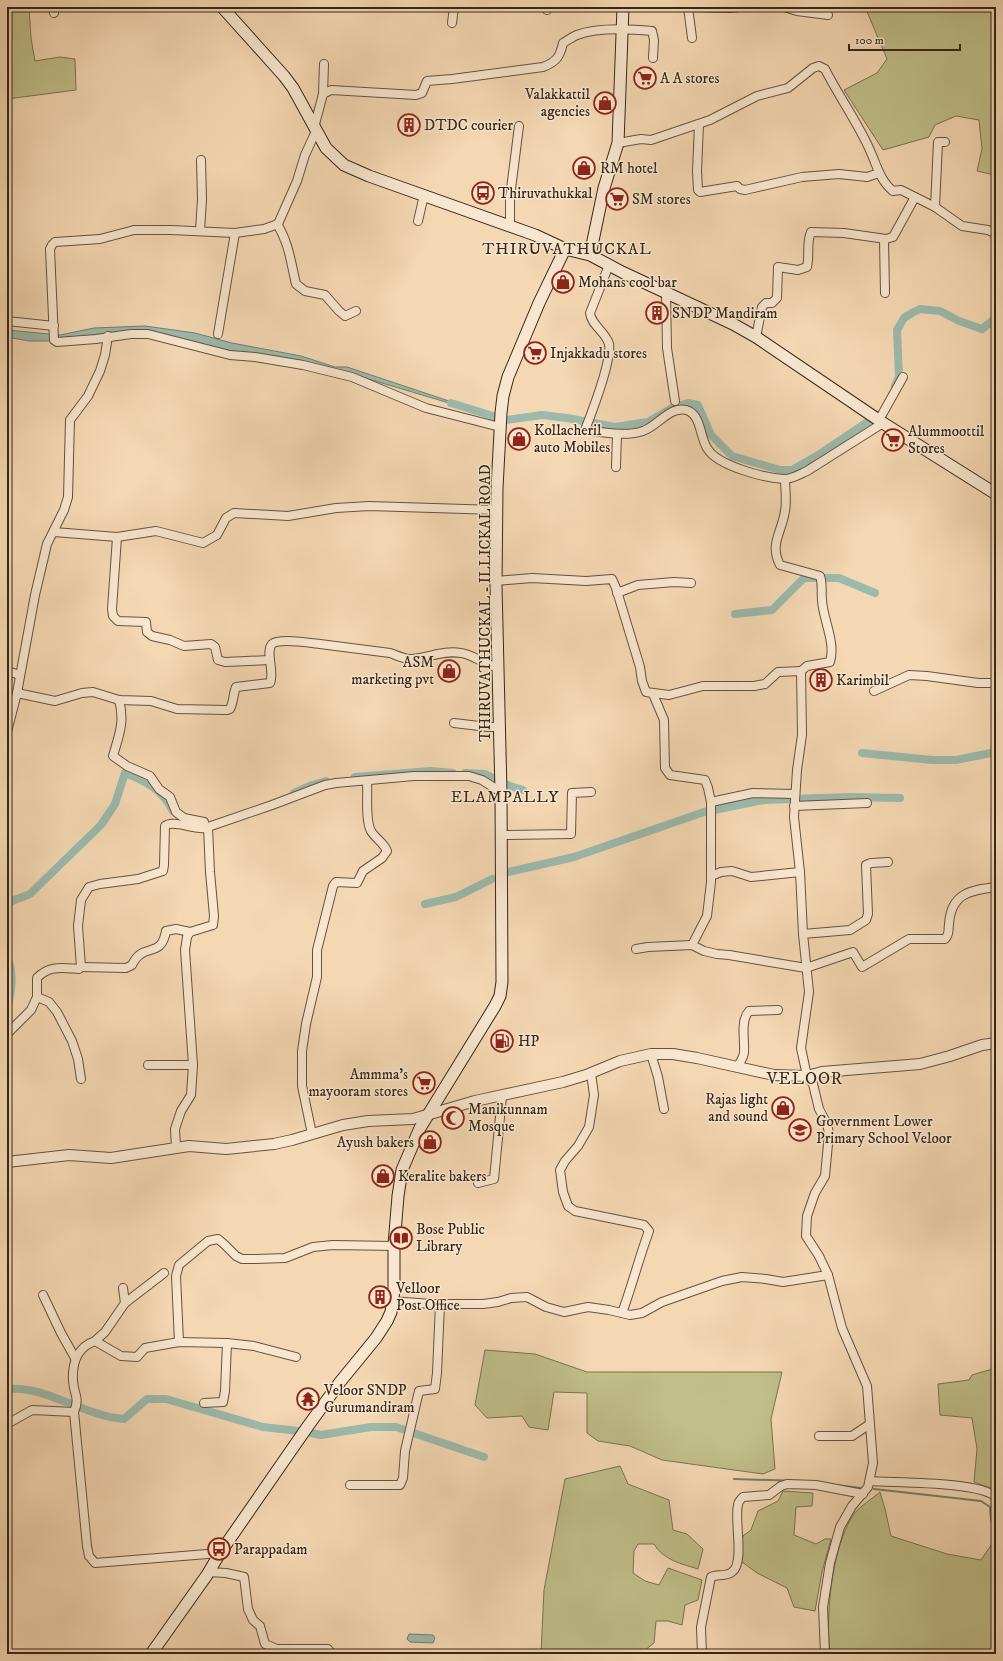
<svg xmlns="http://www.w3.org/2000/svg" width="1003" height="1661" viewBox="0 0 1003 1661" font-family="'IM FELL DW Pica',serif">
  <style>
    .green { fill: #c0be89; stroke: #7b7252 }
    .water { fill: #9cbaac; stroke: #737f72 }
    .lines { fill: none; stroke-linecap: round; stroke-linejoin: round }
    .stream { stroke: #737f72; stroke-width: 2 }
    .canal { stroke: #9cbaac; stroke-width: 8 }
    .minor-casing { stroke: #665240; stroke-width: 10 }
    .tertiary-casing { stroke: #665240; stroke-width: 12 }
    .secondary-casing { stroke: #36261a; stroke-width: 13 }
    .minor { stroke: #f8e6ce; stroke-width: 8 }
    .tertiary { stroke: #f8e6ce; stroke-width: 10 }
    .secondary { stroke: #f8e6ce; stroke-width: 11 }
    .labels { text-anchor: middle; stroke-width: 3; stroke-linejoin: round; paint-order: stroke }
    .poi-label { font-size: 15px; fill: #36261a; stroke: #f8e6ce; text-anchor: start }
    .street-label { font-size: 15px; fill: #36261a; stroke: #f8e6ce }
    .neighbourhood-label { font-size: 16px; letter-spacing: 1px; fill: #36261a; stroke: #f8e6ce }
    .quarter-label { font-size: 17px; letter-spacing: 1px; fill: #36261a; stroke: #f8e6ce }
  </style>
  <rect width="100%" height="100%" fill="#f4d8b3"/>
  <filter id="stains"><feTurbulence type="fractalNoise" baseFrequency=".005" numOctaves="4"/><feColorMatrix values="0 0 0 0 .2 0 0 0 0 .09 0 0 0 0 .02 0 0 0 .5 -.17"/></filter>
  <radialGradient id="worn" r=".72"><stop offset=".6" stop-color="#630" stop-opacity="0"/><stop offset="1" stop-color="#630" stop-opacity=".3"/></radialGradient>
  <g class="green">
    <path d="M7,7h22l2,31 4,23 25,-4 15,2 1,31 -69,9z"/>
    <path d="M865,7h131v151l-3,3 1,14 -17,-4 5,-22 -3,-29 -23,-4 -21,9 -6,12 -46,13 -39,-60 33,-17 10,-14z"/>
    <path d="M485,1350l50,4 52,18h195l-11,47 4,50 -12,5 -101,-14 -32,-14 -32,-5 -11,-8v-40l-33,-1 -6,38 -19,-3 -7,-11 -35,2 -12,-13z"/>
    <path d="M996,1368v122l-22,-8 3,-33 -5,-31 -32,-3 -2,-31 31,-4 3,-5z"/>
    <path d="M620,1466l8,18 41,16 4,30 14,4 16,15 -5,20c-16,-5 -35,-9 -44,-25h-16l-4,7 -1,22 12,8 14,4 9,-17 34,12 -4,20 -13,5 -3,20 -14,-4h-12l-2,22 -14,11h-99l3,-64 21,-111z"/>
    <path d="M783,1491l30,2 -1,13 -16,1 -2,28 22,9 9,-5h6l-9,33 -7,39 -21,-4 -7,-19 -30,-15 -15,-11 -1,-16 2,-10 8,-6 7,-19 20,-10z"/>
    <path d="M880,1492l5,17 6,27 56,18 34,6 15,-22v116h-166c-5,-37 2,-109 24,-140 6,-8 18,-15 26,-22z"/>
  </g>
  <g class="water">
    <path d="M145,326l50,7 37,10 69,13 34,11h12l159,53 -151,-45 -116,-20 -85,-21 -101,7h-24l-22,-4v-7l53,5 34,-7z"/>
    <path d="M409,1634l24,1 2,3 -2,5 -23,-1 -3,-3z"/>
  </g>
  <g class="lines">
    <g class="stream">
      <path d="M734,1479l68,2"/>
      <path d="M836,1485l25,3"/>
      <path d="M874,1489l107,12 9,6 1,13 5,15"/>
      <path d="M991,1654l5,-26"/>
    </g>
    <g class="canal">
      <path d="M895,386l4,-9 -2,-47 7,-12 8,-5 8,-4 20,2 19,10 23,8 14,-11"/>
      <path d="M451,403l55,17 36,-5 25,3 48,9 33,-5 26,-15 14,-4 10,2 13,30 21,21 48,14h12l23,-13 54,-36"/>
      <path d="M735,614l37,-4 32,-32h35l36,15"/>
      <path d="M862,753l70,7h24l40,-8"/>
      <path d="M465,773l20,1 25,12 13,4"/>
      <path d="M355,777l76,-6 22,2"/>
      <path d="M294,793l18,-8 14,-4"/>
      <path d="M504,873l70,-16 130,-45 60,-12 85,-3 51,1"/>
      <path d="M7,903l23,-9 71,-69 14,-21 10,-31c21,8 37,17 48,38"/>
      <path d="M425,904l31,-7 36,-18"/>
      <path d="M7,957c8,17 4,36 0,53"/>
      <path d="M7,1389c39,-4 76,27 117,30l23,-20h19l97,28 35,4"/>
      <path d="M311,1433l10,2 50,-8h25l88,30"/>
    </g>
    <g class="minor-casing">
      <g id="minor">
        <path d="M53,7l1,6"/>
        <path d="M547,7v3"/>
        <path d="M688,7l42,1 10,-1"/>
        <path d="M688,7l4,31"/>
        <path d="M784,7l13,4 31,4"/>
        <path d="M452,23l2,-16"/>
        <path d="M323,94l1,-30"/>
        <path d="M699,124l-2,47 1,19 2,2 37,-6 3,3 5,1 57,-13 37,-3 28,3 12,-4"/>
        <path d="M314,128l9,-34 8,-4 85,5 6,-2 5,-12 25,-2 91,-12c13,-5 17,-10 20,-24 5,-3 9,-6 14,-8 21,-8 53,-6 75,-4l2,9 -1,18"/>
        <path d="M316,131l-11,24 -8,26 -19,43 -14,5 -29,4 -64,-3h-37l-34,9 -45,3 -3,3 -2,4 4,91 3,2 39,-3 35,-5h17l82,21 25,2 48,8 49,12 74,31 74,19"/>
        <path d="M618,143l23,-4 10,1 59,-20 47,-24 31,-8 25,-20 6,-2 6,3c13,26 31,51 43,77 8,16 11,34 25,45l8,-1 34,17 27,19 26,4 8,4"/>
        <path d="M935,207l3,-65h7"/>
        <path d="M418,221l6,-26"/>
        <path d="M277,224c12,19 14,39 19,60l9,7 20,4 14,16 6,5 11,-5"/>
        <path d="M510,226v-29l9,-71"/>
        <path d="M200,231l2,-32 -1,-39"/>
        <path d="M884,239l1,54"/>
        <path d="M609,265l-19,48c1,12 16,19 19,31 3,17 -17,68 -24,86 17,2 41,7 58,1 14,-4 29,-28 46,-20 12,6 11,26 18,37 10,18 58,30 77,31 9,0 16,-5 23,-8l76,-48"/>
        <path d="M666,293l1,55 8,53"/>
        <path d="M7,321l47,5"/>
        <path d="M218,334l17,-101"/>
        <path d="M756,337l6,-30 4,-4h6l5,-5 1,-31 20,3 9,-3c3,-12 -1,-24 4,-35l33,1 42,6 7,-2 22,-40"/>
        <path d="M879,420l24,-43"/>
        <path d="M616,467l1,-33"/>
        <path d="M785,479c0,10 2,22 0,32 -3,21 -16,33 -5,54l40,11c3,9 1,15 2,24 1,20 14,42 8,62l-23,4 -6,5"/>
        <path d="M54,532l63,5 39,-6 47,12 14,-8 9,-17 8,-5 54,3 48,-8 33,-2 128,4"/>
        <path d="M117,537l-5,72 1,7 5,5 28,1 1,10 5,4 18,4 14,6 27,-2 4,3 3,13 7,2 45,-2"/>
        <path d="M496,581l36,-3 54,3 26,-2 4,9 24,79 2,14 4,11 23,3 34,-9h51l11,-2 13,-12 23,-1"/>
        <path d="M617,593l21,-8 36,-3 17,1"/>
        <path d="M7,671l13,4"/>
        <path d="M801,671l1,64 -5,35 -3,47 6,55 3,62 6,58 -8,56 6,28 6,8 6,25 8,15 2,9 -4,43 -10,17 -8,23 -1,20 13,20 9,19 14,53 25,58 6,77 -5,24 -16,19 -12,21 -10,36 -7,44 2,47"/>
        <path d="M874,691l35,-16 18,1 51,7h18"/>
        <path d="M17,693l38,8 27,-8 11,-1 26,8 32,1 26,8 50,1 3,-1c4,-8 3,-15 6,-22l34,-4c5,-11 -5,-31 2,-39 7,-6 39,-1 48,0 24,3 47,6 70,9 6,2 14,6 20,6 19,-1 32,-9 51,-6 12,1 22,12 37,14"/>
        <path d="M653,694l11,26 1,48 5,7 35,5 3,8 3,14v80l-4,34 -15,29"/>
        <path d="M119,700c6,22 0,35 -6,56l14,10 23,10 9,13 11,8 6,15 8,6 20,4 1,6"/>
        <path d="M454,723l34,4h12"/>
        <path d="M7,732l10,-39 18,-98 12,-51 17,-34 4,-13 2,-77 18,-24 12,-25 5,-16 3,-19"/>
        <path d="M711,802l42,-9 42,1"/>
        <path d="M794,806l73,-3"/>
        <path d="M502,835l69,-1 1,-41 19,-1"/>
        <path d="M711,876l10,-4 11,-1 19,6 49,-5"/>
        <path d="M803,934l47,-4 16,-10 2,-6 -2,-49 5,-2 17,-1"/>
        <path d="M636,949l12,-2 44,-2 12,6 13,3 12,1 77,13 47,-16 9,15 47,-28h36c5,-5 3,-10 4,-15 2,-31 22,-34 47,-37"/>
        <path d="M81,967l45,1 6,-3c11,-24 29,-5 34,-34l10,-2 14,3"/>
        <path d="M37,997l12,5 8,10 15,29 6,18 3,20"/>
        <path d="M7,1034l24,-24 6,-13v-19c12,-13 25,-10 42,-9l2,-2 -3,-41 3,-26 8,-13 11,-3 38,-5 25,-8 1,-6 1,-39c8,-7 28,4 40,2l67,-23 53,-20 11,-2 78,-7h55l13,4 19,12"/>
        <path d="M651,1054l7,23 6,32"/>
        <path d="M148,1065h45"/>
        <path d="M738,1066c2,-4 6,-9 6,-14 1,-12 -4,-31 5,-41l29,-1"/>
        <path d="M591,1073l3,22 -5,32 -11,19 -13,15 -5,9 3,22 5,14 7,5 69,14 5,6c-10,27 -17,55 -27,82"/>
        <path d="M312,1134l-10,-48v-35l4,-27 11,-47v-27l16,-64 3,-4 21,1 6,-12 19,-13 5,-7c-3,-8 -11,-12 -16,-20 -6,-11 -3,-36 -4,-50"/>
        <path d="M176,1147l-1,-18 6,-18 10,-16 2,-30 -8,-115 2,-13 3,-5 23,-7 1,-9 -4,-44 -2,-45"/>
        <path d="M478,1183l16,-4 8,-83"/>
        <path d="M43,1295l18,38 14,25"/>
        <path d="M391,1301l41,3h51l15,-2 13,-4 16,-1 19,10 18,5 24,-5 21,3 21,5 12,-2 20,-11 60,-21 20,-4 24,2 17,3 45,-7"/>
        <path d="M125,1303l39,-30"/>
        <path d="M95,1341l10,-9 20,-29 -2,-15"/>
        <path d="M179,1342l-3,-66 3,-11 29,-24 10,-2 7,6 11,11 6,3h14l29,-1 28,-11 20,-2 61,1"/>
        <path d="M204,1403l19,-1 2,-11 2,-48"/>
        <path d="M7,1424l25,-14 42,2"/>
        <path d="M819,1436h33l18,-12"/>
        <path d="M870,1481c25,2 109,0 126,16"/>
        <path d="M350,1485h50l3,-7 2,-27 14,-60 16,-2 2,-16 3,-69"/>
        <path d="M220,1553l-125,10 -6,-7 -2,-10 -13,-134c6,-15 0,-17 -1,-31 -1,-17 4,-34 22,-40l26,15 16,1 8,-9 34,-6 48,1 27,3 42,11"/>
        <path d="M208,1572l18,1 18,4 4,32 5,11 7,6 5,18 12,5h51l4,5"/>
        <path d="M702,1654l-1,-27 10,-50c6,-3 15,0 21,-5 13,-9 2,-52 6,-67 0,-3 3,-6 5,-8l26,-2 12,-9 6,-2 29,1 47,9"/>
      </g>
    </g>
    <g class="tertiary-casing">
      <path id="tertiary" d="M7,1162l62,-7 42,3 78,-12 37,3 48,-5 18,-4 51,-15 25,-4 45,-2 62,-18 88,-19 23,-7 34,-14 31,-7h22l24,4 77,17 33,1 15,-4 98,-8 30,-8 32,-11 14,-2"/>
    </g>
    <g class="secondary-casing">
      <g id="secondary">
        <path d="M222,7l62,69 9,12 33,60 18,17 25,11 166,59 30,14 25,6 32,17 111,52 23,13 127,86 113,71"/>
        <path d="M590,255l14,-67 14,-45 5,-136"/>
        <path d="M151,1654l56,-79 13,-22 88,-127 32,-44 36,-44 11,-17 4,-9 3,-22v-45l4,-49 4,-26 18,-42 75,-122 5,-10 2,-14 -1,-190 -5,-206 1,-98 4,-75 2,-17 5,-19 31,-74 26,-54"/>
      </g>
    </g>
    <use href="#minor" class="minor"/>
    <use href="#tertiary" class="tertiary"/>
    <use href="#secondary" class="secondary"/>
  </g>
  <defs>
    <g id="supermarket-ring" transform="scale(1.15)"><circle r="9.5" fill="#f8e6ce" stroke="#8f2418" stroke-width="1.5"/><path d="M-6-5.5h2.5l.6 2H6L4.5 2H-2.5L-4.4-4H-6ZM-1.5 3.2a1.3 1.3 0 1 0 .1 0ZM3 3.2a1.3 1.3 0 1 0 .1 0Z" fill="#8f2418"/></g>
    <g id="shop-ring" transform="scale(1.15)"><circle r="9.5" fill="#f8e6ce" stroke="#8f2418" stroke-width="1.5"/><path d="M-5-2.5h2.3a2.7 3.5 0 0 1 5.4 0H5L5.5 6h-11ZM-1.5-2.5h3a1.5 2.3 0 0 0-3 0Z" fill="#8f2418"/></g>
    <g id="building-ring" transform="scale(1.15)"><circle r="9.5" fill="#f8e6ce" stroke="#8f2418" stroke-width="1.5"/><path d="M-4-6H4V6H1V3H-1V6H-4ZM-2.5-4.3h1.7v1.8h-1.7ZM.8-4.3h1.7v1.8H.8ZM-2.5-1h1.7V.8h-1.7ZM.8-1h1.7V.8H.8Z" fill="#8f2418"/></g>
    <g id="bus-ring" transform="scale(1.15)"><circle r="9.5" fill="#f8e6ce" stroke="#8f2418" stroke-width="1.5"/><path d="M-5-6H5V4H4V6H2V4H-2V6H-4V4H-5ZM-3.5-4V0h7V-4ZM-3.5 1.2v1.5H-2V1.2ZM2 1.2v1.5H3.5V1.2Z" fill="#8f2418"/></g>
    <g id="fuel-ring" transform="scale(1.15)"><circle r="9.5" fill="#f8e6ce" stroke="#8f2418" stroke-width="1.5"/><path d="M-5.5-6h7V0h2V4h1.3V-2.5L3-4.5l.8-.8L6-3V5H2.5V1h-1V6h-7ZM-4.2-4.7v3.2H.2V-4.7Z" fill="#8f2418"/></g>
    <g id="mosque-ring" transform="scale(1.15)"><circle r="9.5" fill="#f8e6ce" stroke="#8f2418" stroke-width="1.5"/><path d="M3.5-4.9A6 6 0 1 0 3.5 4.9A5 5 0 1 1 3.5-4.9Z" fill="#8f2418"/></g>
    <g id="school-ring" transform="scale(1.15)"><circle r="9.5" fill="#f8e6ce" stroke="#8f2418" stroke-width="1.5"/><path d="M0-5L7-2L0 1L-7-2ZM-4 1L0 2.5L4 1V4Q0 6-4 4Z" fill="#8f2418"/></g>
    <g id="library-ring" transform="scale(1.15)"><circle r="9.5" fill="#f8e6ce" stroke="#8f2418" stroke-width="1.5"/><path d="M-6-4Q-3-5.5-.7-3.5V5Q-3 3-6 4ZM6-4Q3-5.5 .7-3.5V5Q3 3 6 4Z" fill="#8f2418"/></g>
    <g id="temple-ring" transform="scale(1.15)"><circle r="9.5" fill="#f8e6ce" stroke="#8f2418" stroke-width="1.5"/><path d="M0-6L5-2H3V0L6.5 2.5H4V6H1.5V3h-3V6H-4V2.5H-6.5L-3 0V-2H-5Z" fill="#8f2418"/></g>
  </defs>
  <g fill-rule="evenodd">
    <use href="#supermarket-ring" x="645" y="78"/>
    <use href="#shop-ring" x="605" y="103"/>
    <use href="#building-ring" x="409" y="125"/>
    <use href="#shop-ring" x="584" y="168"/>
    <use href="#bus-ring" x="483" y="193"/>
    <use href="#supermarket-ring" x="617" y="199"/>
    <use href="#shop-ring" x="563" y="282"/>
    <use href="#building-ring" x="657" y="313"/>
    <use href="#supermarket-ring" x="535" y="353"/>
    <use href="#shop-ring" x="519" y="439"/>
    <use href="#supermarket-ring" x="893" y="440"/>
    <use href="#shop-ring" x="449" y="671"/>
    <use href="#building-ring" x="821" y="680"/>
    <use href="#fuel-ring" x="502" y="1041"/>
    <use href="#supermarket-ring" x="424" y="1083"/>
    <use href="#shop-ring" x="783" y="1108"/>
    <use href="#mosque-ring" x="453" y="1118"/>
    <use href="#school-ring" x="800" y="1130"/>
    <use href="#shop-ring" x="430" y="1142"/>
    <use href="#shop-ring" x="383" y="1176"/>
    <use href="#library-ring" x="401" y="1238"/>
    <use href="#building-ring" x="380" y="1297"/>
    <use href="#temple-ring" x="308" y="1399"/>
    <use href="#bus-ring" x="219" y="1549"/>
  </g>
  <g class="labels">
    <g class="poi-label">
      <text x="660" y="83">A A stores</text>
      <text x="590" y="99" text-anchor="end">Valakkattil<tspan x="590" dy="17">agencies</tspan></text>
      <text x="424" y="130">DTDC courier</text>
      <text x="600" y="173">RM hotel</text>
      <text x="498" y="198">Thiruvathukkal</text>
      <text x="632" y="204">SM stores</text>
      <text x="578" y="287">Mohans cool bar</text>
      <text x="672" y="318">SNDP Mandiram</text>
      <text x="550" y="358">Injakkadu stores</text>
      <text x="534" y="435">Kollacheril<tspan x="534" dy="17">auto Mobiles</tspan></text>
      <text x="908" y="436">Alummoottil<tspan x="908" dy="17">Stores</tspan></text>
      <text x="434" y="667" text-anchor="end">ASM<tspan x="434" dy="17">marketing pvt</tspan></text>
      <text x="836" y="685">Karimbil</text>
      <text x="518" y="1046">HP</text>
      <text x="408" y="1079" text-anchor="end">Ammma's<tspan x="408" dy="17">mayooram stores</tspan></text>
      <text x="768" y="1104" text-anchor="end">Rajas light<tspan x="768" dy="17">and sound</tspan></text>
      <text x="468" y="1114">Manikunnam<tspan x="468" dy="17">Mosque</tspan></text>
      <text x="816" y="1126">Government Lower<tspan x="816" dy="17">Primary School Veloor</tspan></text>
      <text x="414" y="1147" text-anchor="end">Ayush bakers</text>
      <text x="398" y="1181">Keralite bakers</text>
      <text x="416" y="1234">Bose Public<tspan x="416" dy="17">Library</tspan></text>
      <text x="396" y="1293">Velloor<tspan x="396" dy="17">Post Office</tspan></text>
      <text x="324" y="1395">Veloor SNDP<tspan x="324" dy="17">Gurumandiram</tspan></text>
      <text x="234" y="1554">Parappadam</text>
    </g>
    <g class="street-label">
      <text transform="translate(485 603) rotate(-90)" y="5">THIRUVATHUCKAL - ILLICKAL ROAD</text>
    </g>
    <g class="neighbourhood-label">
      <text x="567" y="254">THIRUVATHUCKAL</text>
      <text x="505" y="802">ELAMPALLY</text>
    </g>
    <g class="quarter-label">
      <text x="805" y="1084">VELOOR</text>
    </g>
  </g>
  <rect width="1003" height="1661" fill="none" stroke="#f4d8b3" stroke-width="24"/>
  <rect x="8" y="8" width="987" height="1645" fill="none" stroke="#36261a" stroke-width="2"/>
  <rect x="12" y="12" width="979" height="1637" fill="none" stroke="#36261a"/>
  <path d="M849 44v6h111v-6" fill="none" stroke="#36261a" stroke-width="2"/>
  <text x="855" y="44" font-size="12" fill="#36261a" stroke="#f8e6ce" stroke-width="3" paint-order="stroke">100 m</text>
  <rect width="100%" height="100%" filter="url(#stains)"/>
  <rect width="100%" height="100%" fill="url(#worn)"/>
</svg>
